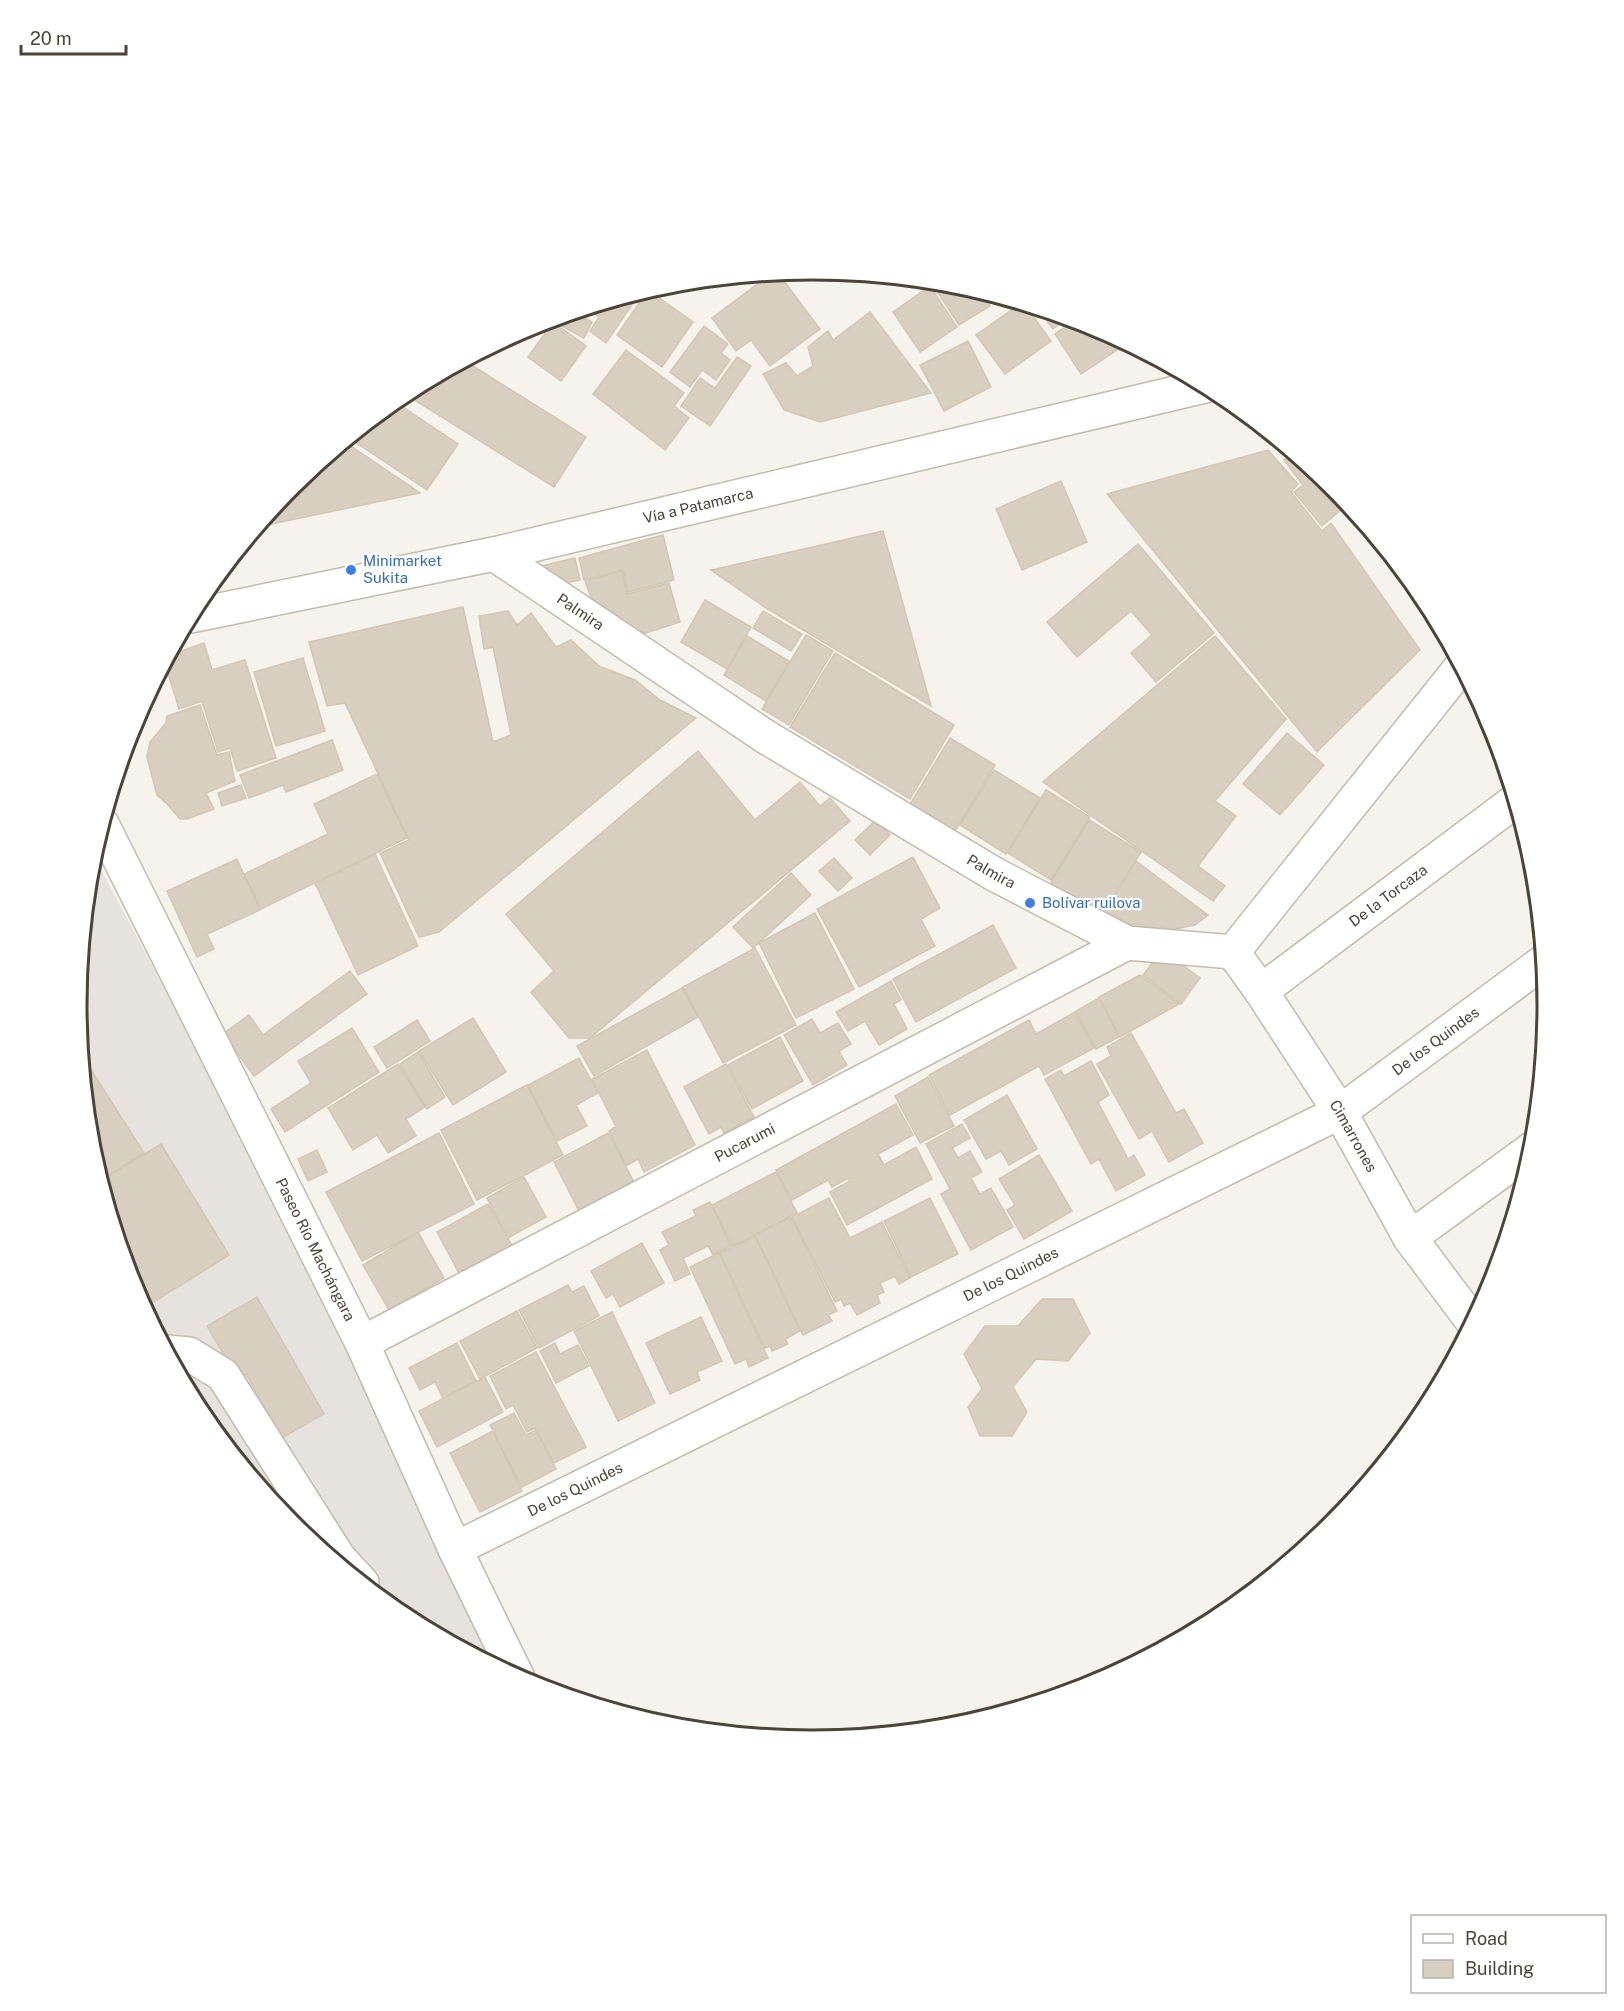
<svg xmlns="http://www.w3.org/2000/svg" width="1624" height="2011" viewBox="0 0 1624 2011" font-family="'Public Sans',sans-serif">
  <style>
    .industrial { fill: #e6e2dd }
    .building { fill: #d8cfc1; stroke: #d3c7b4; stroke-width: 1.5 }
    .lines { fill: none; stroke-linecap: round; stroke-linejoin: round }
    .minor-casing { stroke: #c2bbae; stroke-width: 36 }
    .minor { stroke: #fff; stroke-width: 33 }
    .shop-dot { fill: #3f7fe0; stroke: #fff; stroke-width: 2 }
    .labels { text-anchor: middle; stroke-width: 4.5; stroke-linejoin: round; paint-order: stroke }
    .street-label { font-size: 15px; fill: #4b4439; stroke: #fff }
    .shop-label { font-size: 15px; fill: #366cbe; stroke: #fff; text-anchor: start }
    .rim { fill: none; stroke: #4b4439; stroke-width: 3 }
  </style>
  <rect width="100%" height="100%" fill="#f6f3ec"/>
  <path class="industrial" d="M93,855l445,832 -8,-2 -127,-68 -111,-92 -92,-111 -68,-127 -41,-138 -14,-144z"/>
  <g class="building">
    <path d="M778,273l42,56 -50,37 -19,-26 -15,11 -24,-33 59,-44z"/>
    <path d="M931,282l25,2 26,8 8,14 -31,19z"/>
    <path d="M930,286l27,41 -37,25 -27,-40z"/>
    <path d="M648,290l45,32 -31,45 -45,-32z"/>
    <path d="M640,293l-34,50 -16,-12 9,-14 -12,-8z"/>
    <path d="M986,293l15,5 -8,5z"/>
    <path d="M1020,304l5,1 26,36 -46,33 -29,-39z"/>
    <path d="M1038,309l29,9 -14,11z"/>
    <path d="M575,312l17,10 -8,16 -28,-15 2,-6z"/>
    <path d="M870,312l61,81 -111,29 -36,-12 -21,-36 23,-11 11,13 16,-10 -5,-19 20,-16 5,9z"/>
    <path d="M1075,320l19,6 32,18 -45,30 -26,-40z"/>
    <path d="M553,322l33,24 -25,35 -33,-24z"/>
    <path d="M704,326l24,18 -7,9 9,7 -14,20 -14,-10 -12,17 -20,-15z"/>
    <path d="M968,341l23,46 -47,24 -24,-46z"/>
    <path d="M626,350l58,43 -10,13 15,12 -24,32 -72,-56z"/>
    <path d="M737,357l14,9 -41,60 -29,-20 19,-28 15,10z"/>
    <path d="M465,361l121,76 -32,50 -138,-86 13,-21z"/>
    <path d="M394,401l64,43 -31,46 -78,-52z"/>
    <path d="M345,442l75,51 -163,34 35,-42z"/>
    <path d="M1268,450l30,34 -7,8 31,39 9,-8 89,127 -103,102 -210,-258z"/>
    <path d="M1293,453l39,33 16,18 -26,22 -28,-34 9,-7 -19,-25z"/>
    <path d="M1061,481l26,61 -65,28 -26,-61z"/>
    <path d="M883,531l48,175 -165,-98 -55,-38z"/>
    <path d="M663,535l11,45 -46,12 -5,-22 -39,10 -5,-22z"/>
    <path d="M1138,544l76,89 -58,49 -25,-29 21,-18 -21,-24 -54,46 -30,-35z"/>
    <path d="M575,558l5,22 -34,7 -5,-21z"/>
    <path d="M622,571l5,23 42,-11 11,39 -37,12 -47,-23 -11,-30z"/>
    <path d="M705,600l46,27 -24,42 -46,-27z"/>
    <path d="M463,607l30,135 18,-7 -18,-88 -9,2 -5,-33 29,-5 9,14 14,-12 25,34 15,-7 28,26 36,14 25,20 36,18 -257,214 -20,5 -39,-84 29,-13 -64,-137 -18,3 -18,-64z"/>
    <path d="M763,611l39,23 -11,17 -38,-23z"/>
    <path d="M806,635l27,16 -44,74 -27,-16z"/>
    <path d="M747,636l42,25 -23,40 -42,-26z"/>
    <path d="M1215,636l71,83 -71,82 21,15 -38,50 27,20 -12,15 -170,-119z"/>
    <path d="M204,643l8,27 33,-10 31,98 -39,13 -7,-23 -12,4 -16,-51 -23,8 -14,-46 5,-8z"/>
    <path d="M835,653l119,72 -44,74 -120,-72z"/>
    <path d="M303,658l22,73 -49,15 -22,-74z"/>
    <path d="M200,705l17,50 12,-3 6,29 -29,12 8,16 -27,10h-7l-13,-15 -10,-9 -10,-38 3,-15 16,-19 1,-7z"/>
    <path d="M1287,733l37,32 -44,50 -37,-31z"/>
    <path d="M950,738l45,27 -41,68 -45,-27z"/>
    <path d="M332,740l11,30 -57,22 -3,-7 -34,13 -9,-23z"/>
    <path d="M698,751l57,69 45,-38 20,24 10,-8 20,23 -260,217h-21l-38,-46 23,-21 -48,-57z"/>
    <path d="M994,770l46,28 -34,56 -46,-29z"/>
    <path d="M377,774l30,64 -146,71 -17,-35 84,-40 -14,-30z"/>
    <path d="M241,785l5,13 -24,8 -4,-13z"/>
    <path d="M1046,790l44,27 -39,63 -43,-27z"/>
    <path d="M876,820l14,15 -20,20 -15,-15z"/>
    <path d="M1089,820l52,32 -42,69 -52,-32z"/>
    <path d="M375,854l43,92 -60,29 -43,-92z"/>
    <path d="M913,857l27,51 -19,11 14,27 -76,41 -42,-78z"/>
    <path d="M834,858l18,20 -14,13 -19,-20z"/>
    <path d="M237,859l23,51 -53,24 7,15 -17,8 -30,-66z"/>
    <path d="M1136,861l72,54 -13,10 -25,5h-18l-51,-13z"/>
    <path d="M791,873l20,22 -58,53 -20,-21z"/>
    <path d="M815,913l39,76 -58,29 -37,-75z"/>
    <path d="M993,925l23,43 -100,54 -23,-43z"/>
    <path d="M755,948l41,77 -73,38 -40,-76z"/>
    <path d="M1162,950l38,28 -19,26 -38,-29z"/>
    <path d="M350,971l17,23 -113,82 -31,-42 26,-19 14,20z"/>
    <path d="M1140,975l39,29 -59,33 -21,-40z"/>
    <path d="M891,981l10,19 -7,4 13,25 -28,16 -14,-24 -17,10 -12,-19z"/>
    <path d="M682,988l16,29 -104,59 -17,-30z"/>
    <path d="M1099,998l20,39 -23,12 -20,-38z"/>
    <path d="M1075,1012l19,36 -50,27 -5,-9 -89,49 -21,-40 100,-55 7,14z"/>
    <path d="M473,1018l33,54 -53,33 -34,-54z"/>
    <path d="M812,1019l8,14 18,-10 13,21 -12,7 8,14 -34,20 -29,-50z"/>
    <path d="M417,1020l13,21 -43,27 -13,-21z"/>
    <path d="M352,1028l27,44 -94,60 -14,-23 40,-26 -13,-22z"/>
    <path d="M1131,1033l45,80 8,-4 19,34 -34,19 -17,-31 -13,8 -42,-75 14,-8 -4,-9z"/>
    <path d="M780,1037l23,44 -51,28 -24,-44z"/>
    <path d="M647,1050l48,95 -51,27 -6,-13 -12,7 -17,-35 7,-4 -24,-48z"/>
    <path d="M418,1052l27,45 -18,12 -27,-45z"/>
    <path d="M81,1054l63,99 -44,28 -9,-32z"/>
    <path d="M579,1058l19,35 -22,12 11,21 -30,15 -29,-56z"/>
    <path d="M1091,1061l18,34 -11,7 30,57 6,-4 11,20 -29,16 -17,-32 -8,5 -46,-85 16,-9 3,6z"/>
    <path d="M398,1064l27,43 -19,12 10,17 -28,17 -11,-18 -24,15 -25,-42z"/>
    <path d="M726,1064l28,53 -30,16 -3,-6 -12,7 -25,-47z"/>
    <path d="M928,1077l26,49 -34,17 -25,-47z"/>
    <path d="M527,1085l36,70 -86,45 -36,-70z"/>
    <path d="M1007,1095l30,54 -28,16 -8,-14 -15,8 -22,-39z"/>
    <path d="M896,1104l17,31 -35,19 6,11 32,-18 16,32 -85,46 -17,-33 20,-11 -2,-3 -16,9 -4,-7 -36,20 -16,-30z"/>
    <path d="M962,1124l8,14 -18,10 6,10 12,-7 12,21 -11,6 9,16 11,-6 22,39 -42,23 -30,-56 9,-5 -24,-45z"/>
    <path d="M439,1133l35,71 -112,57 -36,-69z"/>
    <path d="M608,1133l26,49 -55,29 -25,-49z"/>
    <path d="M161,1144l68,111 -85,53 -12,-21 -32,-106z"/>
    <path d="M317,1150l10,22 -19,9 -10,-22z"/>
    <path d="M1039,1155l33,56 -48,28 -17,-29 8,-5 -16,-26z"/>
    <path d="M776,1172l21,41 -64,33 -21,-41z"/>
    <path d="M524,1177l22,40 -38,21 -21,-40z"/>
    <path d="M829,1198l21,40 32,-16 28,56 -11,6 -4,-8 -15,7 4,9 -7,3 3,8 -23,12 -7,-12 -6,3 -3,-7 -6,3 -43,-85z"/>
    <path d="M930,1198l28,56 -47,23 -27,-56z"/>
    <path d="M710,1202l21,44 -18,9 -5,-9 -25,12 7,16 -15,7 -15,-31 9,-5 -7,-13 34,-16 -3,-6z"/>
    <path d="M488,1204l25,43 -52,30 -24,-45z"/>
    <path d="M791,1217l46,94 -9,4 4,6 -29,14 -48,-100z"/>
    <path d="M418,1232l26,46 -55,32 -26,-45z"/>
    <path d="M755,1236l45,95 -15,8 3,5 -16,7 -2,-5 -5,2 -45,-95z"/>
    <path d="M642,1243l22,40 -44,24 -7,-13 -7,4 -15,-27z"/>
    <path d="M719,1253l49,105 -19,9 -3,-8 -11,5 -45,-97z"/>
    <path d="M568,1285l4,7 12,-6 15,30 -60,32 -20,-38z"/>
    <path d="M257,1297l67,117 -42,24 -36,-64 -8,5 -31,-53z"/>
    <path d="M1042,1299h31l17,34 -22,28 -32,-2 -23,28 14,25 -15,24h-32l-12,-29 14,-18 -18,-35 21,-28h33z"/>
    <path d="M517,1311l20,37 -57,31 -20,-38z"/>
    <path d="M612,1312l43,91 -37,18 -44,-90z"/>
    <path d="M701,1317l21,44 -25,11 3,8 -30,14 -24,-51z"/>
    <path d="M457,1343l19,38 -33,17 -8,-16 -15,8 -11,-22z"/>
    <path d="M555,1343l5,11 18,-9 11,21 -33,17 -16,-32z"/>
    <path d="M536,1352l50,95 -32,16 -19,-35 -8,4 -14,-27 -7,4 -16,-33z"/>
    <path d="M485,1377l18,35 -66,35 -18,-36z"/>
    <path d="M514,1413l12,22 10,-5 20,39 -34,18 -32,-62z"/>
    <path d="M493,1431l29,60 -42,21 -30,-59z"/>
  </g>
  <g class="lines">
    <g class="minor-casing">
      <g id="minor">
        <path id="s1" d="M494,554l272,183 228,137 133,69 106,9"/>
        <path id="s2" d="M190,616l304,-62 711,-168"/>
        <path id="s3" d="M102,824l260,519 93,206 63,129"/>
        <path id="s4" d="M1233,952l28,39 79,121 70,126 63,84"/>
        <path d="M1233,952l228,-285"/>
        <path id="s5" d="M1261,991l254,-190"/>
        <path d="M1410,1238l123,-90"/>
        <path id="s6" d="M362,1343l765,-400"/>
        <path d="M167,1352l22,2 34,21 116,183 23,25"/>
        <path id="s7" d="M455,1549l885,-437 203,-150"/>
      </g>
    </g>
    <use href="#minor" class="minor"/>
  </g>
  <g class="shop-dot">
    <circle cx="351" cy="570" r="6"/>
    <circle cx="1030" cy="903" r="6"/>
  </g>
  <g class="labels">
    <g class="street-label">
      <text dy="5" stroke="none"><textPath href="#s2" startOffset="520">Vía a Patamarca</textPath></text>
      <text dy="5" stroke="none"><textPath href="#s1" startOffset="104">Palmira</textPath></text>
      <text dy="5" stroke="none"><textPath href="#s1" startOffset="590">Palmira</textPath></text>
      <text dy="5" stroke="none"><textPath href="#s5" startOffset="159">De la Torcaza</textPath></text>
      <text dy="5" stroke="none"><textPath href="#s7" startOffset="1106">De los Quindes</textPath></text>
      <text dy="5" stroke="none"><textPath href="#s4" startOffset="220">Cimarrones</textPath></text>
      <text dy="5" stroke="none"><textPath href="#s6" startOffset="432">Pucarumi</textPath></text>
      <text dy="5" stroke="none"><textPath href="#s3" startOffset="476">Paseo Río Machángara</textPath></text>
      <text dy="5" stroke="none"><textPath href="#s7" startOffset="620">De los Quindes</textPath></text>
      <text dy="5" stroke="none"><textPath href="#s7" startOffset="134">De los Quindes</textPath></text>
    </g>
    <g class="shop-label">
      <text x="363" y="566">Minimarket<tspan x="363" dy="17">Sukita</tspan></text>
      <text x="1042" y="908">Bolívar ruilova</text>
    </g>
  </g>
  <path d="M0 0H1624V2011H0ZM87 1005a725 725 0 1 1 1450 0a725 725 0 1 1-1450 0Z" fill="#fff" fill-rule="evenodd"/>
  <path class="rim" d="M87 1005a725 725 0 1 1 1450 0a725 725 0 1 1-1450 0Z"/>
  <rect x="1411" y="1915" width="195" height="78" fill="#ffffff" stroke="#b7b4b0" stroke-width="1.5"/>
  <rect x="1423" y="1934" width="30" height="9" fill="#ffffff" stroke="#b7b4b0" stroke-width="1.5"/>
  <text x="1465" y="1945" font-size="18" fill="#4b4439">Road</text>
  <rect x="1423" y="1960" width="30" height="18" fill="#d8cfc1" stroke="#b7b4b0" stroke-width="1.5"/>
  <text x="1465" y="1975" font-size="18" fill="#4b4439">Building</text>
  <path d="M21 45v9h105v-9" fill="none" stroke="#4b4439" stroke-width="3"/>
  <text x="30" y="45" font-size="18" fill="#4b4439" stroke="#ffffff" stroke-width="4.5" paint-order="stroke">20 m</text>
</svg>
